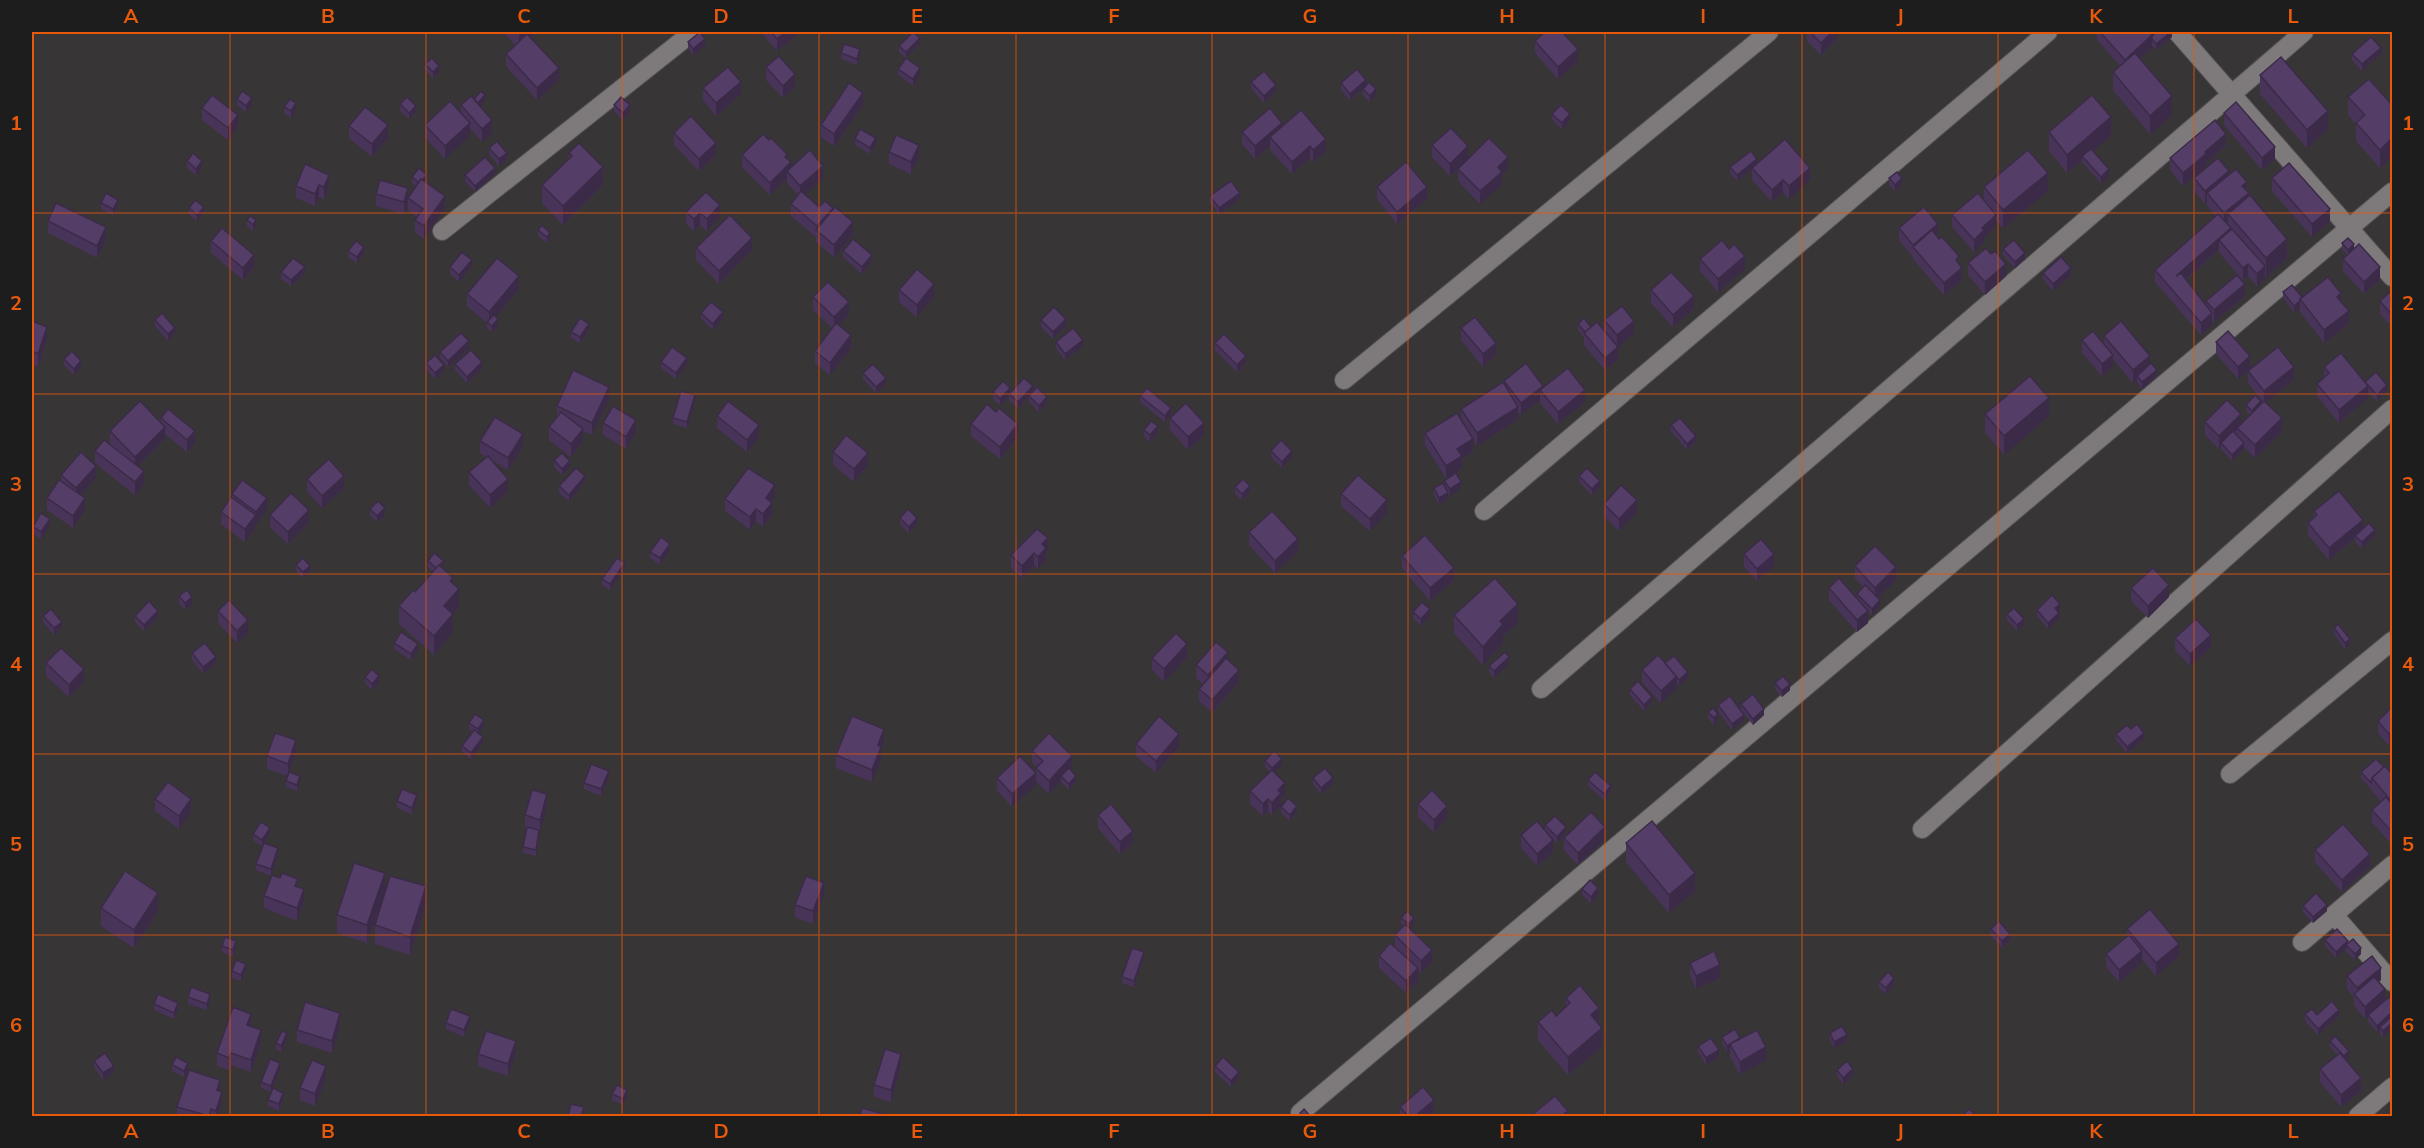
<svg xmlns="http://www.w3.org/2000/svg" width="2424" height="1148" viewBox="0 0 2424 1148" font-family="Mulish,sans-serif">
  <style>
    .lines { fill: none; stroke-linecap: round; stroke-linejoin: round }
    .street-casing { stroke: #565455; stroke-width: 20 }
    .street { stroke: #7e7a7c; stroke-width: 18 }
    .wall { fill: #483459 }
    .shaded-wall { fill: #3b2b48 }
    .building { fill: #543d67; stroke: #3b2b48; stroke-width: 1.5 }
    .grid { fill: none; stroke: #e8590c; stroke-width: 1.5; stroke-opacity: 0.55 }
    .neatline { fill: none; stroke: #e8590c; stroke-width: 2 }
    .grid-label { font-size: 20px; text-anchor: middle; font-weight: bold; fill: #e8590c }
  </style>
  <rect width="100%" height="100%" fill="#383537"/>
  <g class="lines">
    <g class="street-casing">
      <g id="street">
        <path d="M2177,32l215,245"/>
        <path d="M442,231l251,-199"/>
        <path d="M1344,380l425,-348"/>
        <path d="M1484,511l564,-479"/>
        <path d="M1541,689l763,-657"/>
        <path d="M2230,774l162,-133"/>
        <path d="M1922,829l470,-420"/>
        <path d="M2334,915l58,67"/>
        <path d="M2302,942l90,-77"/>
        <path d="M1300,1113l1092,-921"/>
        <path d="M2358,1116l34,-29"/>
      </g>
    </g>
    <use href="#street" class="street"/>
  </g>
  <g class="wall">
    <path d="M503,32h34l-6,6 28,42 -22,20 -31,-34v-12l9,-9z"/>
    <path d="M761,32h39l-23,19z"/>
    <path d="M1807,32h30v7l-16,16 -14,-14z"/>
    <path d="M2097,32h51l4,4 20,-4v5l-16,13 -4,-5v3l-12,11 32,56 -22,19 -37,-44v-18l7,-6 -23,-26z"/>
    <path d="M1535,41l43,20 -20,18 -23,-26z"/>
    <path d="M688,42l17,4 -12,9 -5,-7z"/>
    <path d="M920,44l-14,14 -7,-6v-6z"/>
    <path d="M841,53l19,3 -3,9 -16,-6z"/>
    <path d="M2352,54h29l-19,17 -10,-11z"/>
    <path d="M425,64l14,8 -6,6 -8,-8z"/>
    <path d="M766,67l29,19 -12,12 -17,-18z"/>
    <path d="M898,69l22,6 -7,11 -15,-11z"/>
    <path d="M2260,75l68,54 -21,19 -47,-54z"/>
    <path d="M1251,82l25,9 -12,12 -13,-15z"/>
    <path d="M1341,83l25,2 10,10 -6,7 -7,-7v-6l-13,11 -9,-10z"/>
    <path d="M703,88l38,6 -25,22 -13,-16z"/>
    <path d="M2348,97l44,8v52l-12,11 -24,-27v-17l-8,-9z"/>
    <path d="M237,99l15,5 -6,8 -9,-7z"/>
    <path d="M474,100l11,1 -5,5 12,27 -10,9 -12,-14v7l-25,24 -20,-22v-12l36,-13v-7z"/>
    <path d="M400,104l16,8 -7,7 -9,-8z"/>
    <path d="M614,105l16,7 -7,8 -9,-9z"/>
    <path d="M863,105l-29,41 -13,-9v-12z"/>
    <path d="M284,107l12,3 -5,8 -7,-5z"/>
    <path d="M202,108l36,19 -10,13 -26,-20z"/>
    <path d="M2224,113l51,46 -13,11 -38,-45z"/>
    <path d="M1552,114l18,6 -8,9 -10,-9z"/>
    <path d="M349,126l39,12 -16,19 -23,-19z"/>
    <path d="M1282,127l44,24 -13,11 -3,-4 -18,16 -22,-24v-5l-15,14 -13,-15v-12z"/>
    <path d="M2049,132l62,4 -18,15 16,25 -8,7 -19,-21v-2l-15,13 -18,-22z"/>
    <path d="M674,133l42,22 -17,16 -25,-26z"/>
    <path d="M855,139l21,5 -6,10 -15,-9z"/>
    <path d="M1432,145l36,13 40,11 -6,6v9l-22,20 -22,-23v-12l-8,7 -18,-19z"/>
    <path d="M2226,146l-20,17v3l-23,20 -13,-16v-12z"/>
    <path d="M489,148l18,11 -8,7 -10,-12z"/>
    <path d="M889,152l30,5 -8,17 -22,-10z"/>
    <path d="M569,153l34,32 -40,40 -21,-22v-18l27,-26z"/>
    <path d="M742,155l45,4 4,9 32,10 -18,16 14,13 14,3 20,24 -19,23 -18,-15v-5l-25,-21v-12l7,-9 -11,-12v-5l-17,17 -28,-28z"/>
    <path d="M187,161l15,6 -6,8 -9,-7z"/>
    <path d="M305,164l24,23 -5,12 -5,-2 -4,9 -19,-8v-12z"/>
    <path d="M1757,164l53,16 -21,19 -6,-7 -11,10 -20,-22v-11l-15,12 -7,-8v-6z"/>
    <path d="M495,174l-20,18 -10,-11v-6z"/>
    <path d="M2229,175l18,16 2,5 38,62 -21,19 -1,-2v4l-8,7 -9,-10 -5,5 -24,-29v-2l-33,30 20,26v-5l39,-5 -31,26 -2,-2v5l-11,10 -46,-53v-12l61,-54 -9,-10v-4l-2,2 -11,-13v-13z"/>
    <path d="M412,177l15,4 -1,1 19,26 -21,31 -9,-7v-12l2,-3 -9,-6v-9l-4,12 -28,-8v-12l32,4 8,-12 -4,-3z"/>
    <path d="M1889,178l13,6 -7,7 -6,-6z"/>
    <path d="M2272,178l58,43 -18,16 -40,-46z"/>
    <path d="M1377,187l50,12 -30,25 -20,-25z"/>
    <path d="M1984,187l64,4 -45,37 -7,-8v7l-12,11v5l-10,9 -22,-25v-12l32,-15z"/>
    <path d="M706,192l14,25 -13,14 -7,-6 -6,6 -8,-7v-12z"/>
    <path d="M1210,196l30,3 -21,15 -9,-12z"/>
    <path d="M101,203l17,3 -5,9 -12,-6z"/>
    <path d="M189,208l15,5 -7,8 -8,-7z"/>
    <path d="M247,220l9,6 -3,5 -6,-5z"/>
    <path d="M48,221l58,19 -9,18 -49,-25z"/>
    <path d="M1899,228l39,8 -1,1 22,27 3,16 -18,15 -31,-36v-3v1l-14,-17z"/>
    <path d="M538,230l12,9 -3,4 -9,-7z"/>
    <path d="M211,241l43,26 -11,13 -32,-27z"/>
    <path d="M2342,243l38,36 -16,15 -21,-23v-12l4,-4 -5,-6z"/>
    <path d="M696,248l56,2 -33,34 -23,-24z"/>
    <path d="M2003,249l22,10 -10,9 -12,-13z"/>
    <path d="M348,251l16,3 -7,9 -9,-6z"/>
    <path d="M843,251l29,10 -10,13 -19,-17z"/>
    <path d="M1700,259l45,10 -27,23 -18,-21z"/>
    <path d="M1968,263l38,13 -21,19 -17,-20z"/>
    <path d="M472,266l-13,16 -9,-8v-7z"/>
    <path d="M281,272l24,2 -14,12 -10,-7z"/>
    <path d="M2043,273l28,2 -18,16 -10,-12z"/>
    <path d="M519,289l-24,28 3,8 -6,7 -5,-4v-5l-20,-17v-12z"/>
    <path d="M899,290l35,6 -17,21 -18,-15z"/>
    <path d="M1651,290l43,18 -21,19 -22,-24z"/>
    <path d="M2392,290v37l-12,-13v-13z"/>
    <path d="M2283,292l19,5 39,5 8,21 -25,20 -24,-31v-4l-6,4 -11,-14z"/>
    <path d="M813,297l36,18 -11,10 13,23 -21,27 -15,-12v-12l17,-23 -19,-18z"/>
    <path d="M701,313l22,6 -10,11 -12,-11z"/>
    <path d="M155,320l20,14 -7,7 -13,-15z"/>
    <path d="M1041,320l25,5 -13,14 -12,-12z"/>
    <path d="M1604,320l30,13 -16,14v12l-13,11 -21,-25v-8l-6,-7v-6l26,7z"/>
    <path d="M32,321l15,18 -9,27 -6,-2z"/>
    <path d="M1461,328l35,27 -13,12 -22,-27z"/>
    <path d="M589,330l-9,13 -9,-5v-6z"/>
    <path d="M2104,336l46,28 7,12 -15,13 -5,-7v-2l-4,3 -20,-24v8l-11,9 -20,-23v-13l22,4z"/>
    <path d="M1056,342l27,4 -18,14 -9,-12z"/>
    <path d="M2216,342l34,27 -12,10 -22,-25z"/>
    <path d="M1215,343l31,20 -9,9 -22,-22z"/>
    <path d="M469,348l-21,19 -8,-9v-6z"/>
    <path d="M64,359l17,8 -7,8 -10,-10z"/>
    <path d="M661,362l26,2 -11,15 -15,-11z"/>
    <path d="M426,363l18,8 -9,8 -9,-10z"/>
    <path d="M455,364l27,5 -15,14 -12,-13z"/>
    <path d="M2324,367l41,15 22,9 -10,10 -9,-9v6l-29,25 -22,-27v-12l7,-7z"/>
    <path d="M2248,371l46,8 -28,23 16,29 -27,27 -11,-11v2l-12,12 -11,-12v-2l-2,2 -14,-14v-13l36,2 9,-9 -4,-4v-6l15,-1 2,-2 -15,-19z"/>
    <path d="M863,373l23,11 -10,9 -13,-14z"/>
    <path d="M1504,381l39,8 42,13 -27,22 -18,-21v-3l-19,15 -3,-3v7l-41,27 -4,-7v13l-11,6v10l-16,10 -21,-33v-12l36,-13v-11l43,-25z"/>
    <path d="M1033,391l14,12 -8,9 -10,-10v-6l-11,12 -9,-8v-4l-9,9 -7,-6v-7z"/>
    <path d="M1140,396l31,18 -6,8 -25,-20z"/>
    <path d="M609,399l-17,36 -9,-4v10l-12,16 -22,-17v-13l8,-10v-11z"/>
    <path d="M695,402l-8,26 -14,-4v-6z"/>
    <path d="M1985,414l64,2 -45,39 -19,-23z"/>
    <path d="M717,416l42,21 -12,15 -30,-24z"/>
    <path d="M161,418l34,25 -8,9 -22,-18v5l-27,27 6,18 -9,11 -40,-32v-12l21,-1 -6,-6v-13l51,-9z"/>
    <path d="M1170,418l34,17 -16,15 -18,-20z"/>
    <path d="M603,423l33,9 -10,17 -23,-14z"/>
    <path d="M971,424l47,12 -18,23 -29,-23z"/>
    <path d="M1671,425l25,17 -9,8 -16,-19z"/>
    <path d="M1144,430l14,2 -8,10 -6,-6z"/>
    <path d="M480,441l43,5 -15,24 -16,-10 16,31 -18,17 -21,-23v-13l17,-15 -6,-4z"/>
    <path d="M1271,451l21,6 -10,11 -11,-11z"/>
    <path d="M833,452l35,13 -14,17 -21,-17z"/>
    <path d="M554,460l16,7 -8,8 -8,-8z"/>
    <path d="M61,475l35,3 -15,17 4,15 -12,18 -26,-18v-12l14,-16z"/>
    <path d="M1579,476l21,11 -8,8 -13,-13z"/>
    <path d="M307,479l37,9 -22,20 -15,-17z"/>
    <path d="M1444,481l17,7 -11,8 -2,-3v6l-9,5 -5,-9v-7l10,-2z"/>
    <path d="M585,482l-16,19 -10,-8v-7z"/>
    <path d="M1235,487l15,5 -8,8 -7,-6z"/>
    <path d="M232,494l35,16 -11,14v3l-11,15 -24,-18v-12l11,-14z"/>
    <path d="M1341,494l46,19 -17,18 -29,-25z"/>
    <path d="M775,497l-4,5 1,13 -9,12 -7,-6 -6,9 -25,-19v-12z"/>
    <path d="M1604,504l33,8 -18,19 -15,-15z"/>
    <path d="M370,509l15,6 -8,7 -7,-7z"/>
    <path d="M2314,511l49,18 12,7 -13,12 -7,-6v-4l-26,22 -21,-25v-12l6,-5z"/>
    <path d="M270,515l39,7 -21,22 -18,-17z"/>
    <path d="M900,518l17,6 -8,9 -9,-9z"/>
    <path d="M50,525l-9,14 -8,-6v-6z"/>
    <path d="M1249,532l49,19 -23,22 -26,-28z"/>
    <path d="M670,550l-10,15 -10,-7v-6z"/>
    <path d="M1048,551l-2,1v8l-8,9 -4,-4 -12,13 -11,-10v-13z"/>
    <path d="M1744,554l30,12 -17,15 -13,-14z"/>
    <path d="M1402,556l52,24 -24,21 -28,-33z"/>
    <path d="M428,561l16,7 -1,1 10,14 6,24 -6,7v18l-19,23 -35,-31v-18l16,-14 18,-20 -5,-5z"/>
    <path d="M296,565l14,7 -7,6 -7,-7z"/>
    <path d="M1855,566l41,14 -18,17 2,9 -8,9 -4,-4v12l-11,9 -28,-32v-12l28,10v-4l6,-7 -8,-9z"/>
    <path d="M625,569l-15,21 -8,-5v-6z"/>
    <path d="M2131,588l38,9 -21,21 -17,-17z"/>
    <path d="M179,596l13,8 -7,6 -6,-7z"/>
    <path d="M2037,610h23l-2,1 1,8 -11,10 -11,-13z"/>
    <path d="M218,611l30,22 -11,10 -19,-20z"/>
    <path d="M1413,612l17,4 -9,10 -8,-8z"/>
    <path d="M2007,614l17,11 -7,6 -10,-11z"/>
    <path d="M1454,615l64,8 -15,13v7l-20,22 -29,-32z"/>
    <path d="M43,616l19,12 -8,7 -11,-13z"/>
    <path d="M135,616l23,1 -14,14 -9,-9z"/>
    <path d="M2334,628l16,17 -5,4 -11,-15z"/>
    <path d="M2175,638l36,9 -21,19 -15,-16z"/>
    <path d="M394,643l24,7 -7,10 -17,-11z"/>
    <path d="M192,653l24,10 -13,10 -11,-13z"/>
    <path d="M1187,657l-23,25 -12,-12v-12z"/>
    <path d="M1228,660l11,22 -27,30 -13,-11v-12l4,-5 -7,-6v-13z"/>
    <path d="M46,663l38,18 -15,16 -23,-21z"/>
    <path d="M1665,663l23,15 -9,8 -2,-3v5l-16,15 -19,-21v-12z"/>
    <path d="M1509,664l-15,14 -5,-6v-6z"/>
    <path d="M365,677l14,5 -7,8 -7,-7z"/>
    <path d="M1775,683l15,7 -8,7 -7,-8z"/>
    <path d="M1630,689l22,14 -8,8 -14,-16z"/>
    <path d="M1741,704l23,11 -11,10 -12,-15z"/>
    <path d="M1718,705l26,16 -12,9 -14,-19z"/>
    <path d="M2392,707l-3,39 -11,-13v-12z"/>
    <path d="M1708,712l10,8 -4,5 -6,-7z"/>
    <path d="M469,723l15,3 -5,8 4,9 -12,16 -9,-7v-6l11,-14 -4,-3z"/>
    <path d="M2116,734l28,5 -17,14 -11,-13z"/>
    <path d="M884,742l-3,7v10l-9,23 -36,-14v-13z"/>
    <path d="M1136,744l43,2 -23,27 -20,-17z"/>
    <path d="M1032,751l40,17 -1,2 5,12 -7,8 -8,-8v-1l-12,13 -13,-13v-13l1,-1 -5,-4z"/>
    <path d="M296,752l-7,20 11,10 -3,9 -11,-4v-6l2,-5 -21,-7v-13z"/>
    <path d="M1265,761l17,4 -8,7 11,23 -4,4v6l-9,10 -4,-4 -5,5 -13,-12v-13l20,-19 -5,-5z"/>
    <path d="M2384,767l8,7v71l-20,-23v-12l9,-8 -9,-11v-3l-1,1 -10,-11v-6z"/>
    <path d="M609,777l-8,19 -17,-7v-6z"/>
    <path d="M997,778l39,7 -24,22 -15,-17z"/>
    <path d="M1313,778l20,6 -12,10 -8,-10z"/>
    <path d="M1588,780l23,12 -7,8 -16,-14z"/>
    <path d="M155,799l36,13 -12,17 -24,-18z"/>
    <path d="M397,801h20l-5,13 -15,-6z"/>
    <path d="M1418,804l29,14 -13,14 -16,-15z"/>
    <path d="M547,806l-8,26 -3,24 -13,-3v-6l4,-19h-2v-13z"/>
    <path d="M1281,807l16,5 -7,9 -9,-8z"/>
    <path d="M1098,815l35,28 -13,11 -22,-26z"/>
    <path d="M1545,825l21,8 -9,10 -10,-10 6,19 -16,14 -16,-18v-13l24,-4z"/>
    <path d="M253,834h17l-6,9 14,11 -7,22 -15,-6v-6l7,-20 -1,2 -9,-6z"/>
    <path d="M1564,838l41,1 -27,26 -14,-15z"/>
    <path d="M1626,843l69,48 -26,22 -43,-51z"/>
    <path d="M2315,850l55,16 -28,26 -27,-30z"/>
    <path d="M298,887l6,14 -7,20 -33,-13v-12z"/>
    <path d="M1582,889l16,5 -7,9 -9,-8z"/>
    <path d="M385,891l-18,52 -30,-10v-18z"/>
    <path d="M824,895l-11,29 -18,-7v-12z"/>
    <path d="M426,905l-16,50 -35,-11v-19z"/>
    <path d="M2303,906l24,5 -14,12 -10,-11z"/>
    <path d="M101,908l57,3 -24,37 -33,-22z"/>
    <path d="M1401,918l13,6 -4,5 22,33 -11,11 -3,-3v11l-12,12 -27,-25v-12l16,-9v-12l9,-9 -3,-2z"/>
    <path d="M1991,929l19,11 -8,8 -11,-12z"/>
    <path d="M2127,929l52,27 -23,20 -14,-17v4l-23,19 -13,-15v-13l21,-17z"/>
    <path d="M2325,940l23,4 13,10 -6,6 -9,-9v-3l-10,10 -11,-12z"/>
    <path d="M222,946l14,1 -3,10 -11,-5z"/>
    <path d="M1144,958l-10,29 -12,-4v-6z"/>
    <path d="M1690,963l30,15 -24,11 -6,-14z"/>
    <path d="M246,970l-5,11 -9,-3v-7z"/>
    <path d="M2347,976l34,4 -2,2 6,18 7,29 -9,8 -3,-4v-3l-3,2 -9,-11v-4l-3,2 -11,-13v-9l-7,-8z"/>
    <path d="M1879,982l15,3 -8,9 -7,-6z"/>
    <path d="M188,997l22,3 -3,10 -19,-6z"/>
    <path d="M1566,998l33,26 3,22 -34,29 -30,-35v-18l18,-6 10,-9z"/>
    <path d="M154,1004l24,5 -4,10 -20,-9z"/>
    <path d="M2305,1014l34,2 -21,19 -13,-14z"/>
    <path d="M470,1022l-6,15 -18,-8v-6z"/>
    <path d="M340,1025l-8,28 -35,-11v-12z"/>
    <path d="M1830,1033l17,8 -13,7 -4,-8z"/>
    <path d="M1722,1037l18,2 26,21 -26,14 -10,-17v-7l-3,2 -5,-9z"/>
    <path d="M287,1039l-6,13 -5,-3v-6z"/>
    <path d="M2330,1041l19,17 -3,2 15,31 -20,16 -21,-25v-13l18,-14 -8,-8z"/>
    <path d="M261,1042l-10,30 -20,-7 -2,5 -12,-4v-13z"/>
    <path d="M1698,1046l21,10 -13,9 -8,-13z"/>
    <path d="M516,1053l-8,23 -30,-10v-12z"/>
    <path d="M94,1061l20,11 -11,8 -9,-13z"/>
    <path d="M172,1065l16,4 -4,8 -12,-6z"/>
    <path d="M901,1066l-10,36 -17,-5v-12z"/>
    <path d="M1215,1066l24,12 -8,9 -16,-15z"/>
    <path d="M280,1069l-9,23 -10,-4v-6z"/>
    <path d="M1837,1070l16,5 -10,9 -6,-8z"/>
    <path d="M326,1078l-11,28 -15,-6v-12z"/>
    <path d="M220,1092l2,12 -4,12h-41v-9z"/>
    <path d="M612,1094l15,2 -4,9 -11,-5z"/>
    <path d="M283,1099l-4,12 -11,-5v-6z"/>
    <path d="M1400,1107l34,5 -5,4h-29z"/>
  </g>
  <g class="shaded-wall">
    <path d="M519,32h18l-18,17z"/>
    <path d="M785,32h15l-23,19v-12z"/>
    <path d="M1832,32h5v7l-16,16v-12z"/>
    <path d="M2171,32h1v5l-16,13v-6z"/>
    <path d="M2152,35v13l-27,24v-12z"/>
    <path d="M920,38v6l-14,14v-6z"/>
    <path d="M705,39v7l-12,9v-6z"/>
    <path d="M2381,48v6l-19,17v-7z"/>
    <path d="M860,49v7l-3,9v-6z"/>
    <path d="M1578,49v12l-20,18v-12z"/>
    <path d="M439,66v6l-6,6v-6z"/>
    <path d="M559,68v12l-22,20v-12z"/>
    <path d="M920,68v7l-7,11v-7z"/>
    <path d="M795,74v12l-12,12v-12z"/>
    <path d="M1366,80v6l-16,14v-6z"/>
    <path d="M741,82v12l-25,22v-13z"/>
    <path d="M1276,85v6l-12,12v-7z"/>
    <path d="M1376,89v6l-6,7v-6z"/>
    <path d="M863,93v12l-29,41v-12z"/>
    <path d="M485,95v6l-7,8v-6z"/>
    <path d="M2172,96v19l-22,19v-18z"/>
    <path d="M252,98v6l-6,8v-6z"/>
    <path d="M296,103v7l-5,8v-7z"/>
    <path d="M630,105v7l-7,8v-7z"/>
    <path d="M416,106v6l-7,7v-6z"/>
    <path d="M2328,111v18l-21,19v-18z"/>
    <path d="M1570,114v6l-8,9v-6z"/>
    <path d="M238,115v12l-10,13v-12z"/>
    <path d="M2111,117v19l-27,22 -2,-2v4l-15,13v-18z"/>
    <path d="M492,120v13l-10,9v-13z"/>
    <path d="M470,123v12l-25,24v-13z"/>
    <path d="M1282,123v12l-12,2v8l-15,14v-13z"/>
    <path d="M388,125v13l-16,19v-13z"/>
    <path d="M2226,134v12l-20,17v3l-23,20v-13l22,-21z"/>
    <path d="M876,138v6l-6,10v-6z"/>
    <path d="M2392,138v19l-12,11v-18z"/>
    <path d="M1326,139v12l-13,11v-12z"/>
    <path d="M716,143v12l-17,16v-12z"/>
    <path d="M919,145v12l-8,17v-12z"/>
    <path d="M1310,146v12l-18,16v-12z"/>
    <path d="M1468,146v13l-18,17v-12z"/>
    <path d="M2275,147v12l-13,11v-12z"/>
    <path d="M507,153v6l-8,7v-7z"/>
    <path d="M787,154v11l4,-3v12l-4,-3v7l-17,17v-12z"/>
    <path d="M1508,157v12l-6,6v9l-22,20v-13l18,-24z"/>
    <path d="M1757,159v6l-20,16v-6z"/>
    <path d="M202,161v6l-6,8v-6z"/>
    <path d="M823,166v12l-23,21v-13z"/>
    <path d="M603,167v18l-40,40v-19z"/>
    <path d="M495,168v6l-20,18v-6z"/>
    <path d="M1810,168v12l-21,19v-13z"/>
    <path d="M2109,169v7l-8,7v-6z"/>
    <path d="M2229,171v12l-22,10v9l-2,2v-13z"/>
    <path d="M2048,173v18l-45,37v-18z"/>
    <path d="M329,175v12l-5,12v-12z"/>
    <path d="M427,175v6l-7,8v-6z"/>
    <path d="M1902,178v6l-7,7v-6z"/>
    <path d="M1783,180v12l-11,10v-12z"/>
    <path d="M2247,182v12l2,-1v12l-21,9v8l-4,3v-12l18,-27z"/>
    <path d="M319,185v12l-4,9v-12z"/>
    <path d="M1427,187v12l-30,25v-12z"/>
    <path d="M408,188v14l-4,12v-12z"/>
    <path d="M1240,193v6l-21,15v-6z"/>
    <path d="M445,196v12l-21,31v-13z"/>
    <path d="M118,200v6l-5,9v-6z"/>
    <path d="M720,205v12l-13,14v-12z"/>
    <path d="M204,207v6l-7,8v-6z"/>
    <path d="M833,208v12l-16,11v-5z"/>
    <path d="M2330,209v12l-18,16v-13z"/>
    <path d="M700,213v12l-6,6v-12z"/>
    <path d="M1996,215v12l-12,11v5l-10,9v-12l8,-12z"/>
    <path d="M256,220v6l-3,5v-6z"/>
    <path d="M853,222v12l-19,23v-12z"/>
    <path d="M1938,224v12l-20,16 -5,-5v10v-12z"/>
    <path d="M106,227v13l-9,18v-12z"/>
    <path d="M2231,228v12h-12v10l-43,38v-12z"/>
    <path d="M550,233v6l-3,4v-6z"/>
    <path d="M752,238v12l-33,34v-13z"/>
    <path d="M2287,239v19l-21,19v-19z"/>
    <path d="M2354,244v7l-6,5v-6z"/>
    <path d="M364,247v7l-7,9v-6z"/>
    <path d="M2025,253v6l-10,9v-6z"/>
    <path d="M254,255v12l-11,13v-12z"/>
    <path d="M872,255v6l-10,13v-7z"/>
    <path d="M1745,256v13l-27,23v-13z"/>
    <path d="M472,260v6l-13,16v-7z"/>
    <path d="M2006,264v12l-21,19v-13z"/>
    <path d="M2248,264v12l-5,5v-13z"/>
    <path d="M2265,266v13l-8,7v-12z"/>
    <path d="M305,267v7l-14,12v-6z"/>
    <path d="M2380,267v12l-16,15v-12z"/>
    <path d="M1962,268v12l-18,15v-12z"/>
    <path d="M2071,268v7l-18,16v-7z"/>
    <path d="M519,276v13l-30,36v-13z"/>
    <path d="M934,284v12l-17,21v-12z"/>
    <path d="M2245,284v12l-31,26v-12z"/>
    <path d="M2341,293v13l-4,-9z"/>
    <path d="M1694,296v12l-21,19v-12z"/>
    <path d="M2300,301v7l-6,4v-6z"/>
    <path d="M849,302v13l-15,15v-13z"/>
    <path d="M2349,311v12l-25,20v-13z"/>
    <path d="M723,312v7l-10,11v-6z"/>
    <path d="M2212,313v12l-11,10v-12z"/>
    <path d="M498,319v6l-6,7v-6z"/>
    <path d="M1066,319v6l-13,14v-7z"/>
    <path d="M1634,321v12l-17,15v-13z"/>
    <path d="M589,324v6l-9,13v-6z"/>
    <path d="M47,327v12l-9,27v-12z"/>
    <path d="M175,328v6l-7,7v-7z"/>
    <path d="M851,335v13l-21,27v-12z"/>
    <path d="M1083,340v6l-18,14v-6z"/>
    <path d="M469,341v7l-21,19v-6z"/>
    <path d="M1496,343v12l-13,12v-13z"/>
    <path d="M1618,347v12l-13,11v-12z"/>
    <path d="M2113,355v12l-11,9v-12z"/>
    <path d="M1246,356v7l-9,9v-7z"/>
    <path d="M2150,356v12l-13,8v4l-4,3v-13z"/>
    <path d="M2250,356v13l-12,10v-12z"/>
    <path d="M687,358v6l-11,15v-6z"/>
    <path d="M81,361v6l-7,8v-6z"/>
    <path d="M482,362v7l-15,14v-6z"/>
    <path d="M444,365v6l-9,8v-6z"/>
    <path d="M2294,367v12l-30,25v-13z"/>
    <path d="M2157,370v6l-15,13v-7z"/>
    <path d="M886,378v6l-10,9v-6z"/>
    <path d="M2387,385v6l-10,10v-6z"/>
    <path d="M1033,386v6l-15,16v-6z"/>
    <path d="M1543,386v7l-3,-3v10l-19,15v-12z"/>
    <path d="M2368,386v12l-29,25v-13z"/>
    <path d="M609,387v12l-17,36v-12z"/>
    <path d="M1010,388v6h-1v2l-9,9v-6z"/>
    <path d="M1585,390v12l-27,22v-12z"/>
    <path d="M695,395v7l-8,26v-6z"/>
    <path d="M1047,397v6l-8,9v-6z"/>
    <path d="M2049,398v18l-45,39v-19z"/>
    <path d="M2261,401v6l-9,10v-6z"/>
    <path d="M1518,407v12l-41,27v-13z"/>
    <path d="M1171,408v6l-6,8v-6z"/>
    <path d="M2241,414v12l-4,2v2l-14,15 -2,-2v4l-2,2v-13z"/>
    <path d="M2282,418v13l-27,27v-13z"/>
    <path d="M636,420v12l-10,17v-12z"/>
    <path d="M1204,423v12l-16,15v-13z"/>
    <path d="M1018,424v12l-18,23v-12z"/>
    <path d="M759,425v12l-12,15v-12z"/>
    <path d="M1158,426v6l-8,10v-7z"/>
    <path d="M165,427v12l-30,30v-12z"/>
    <path d="M583,429v12l-12,16v-13z"/>
    <path d="M195,431v12l-8,9v-12z"/>
    <path d="M523,434v12l-15,24v-12z"/>
    <path d="M1696,436v6l-9,8v-6z"/>
    <path d="M1473,439v13l-11,6v10l-16,10v-12l11,-17z"/>
    <path d="M2244,443v6l-12,12v-6z"/>
    <path d="M1292,451v6l-10,11v-6z"/>
    <path d="M868,453v12l-14,17v-13z"/>
    <path d="M570,461v6l-8,8v-6z"/>
    <path d="M96,466v12l-20,22v-12z"/>
    <path d="M144,471v13l-9,11v-13z"/>
    <path d="M344,476v12l-22,20v-12z"/>
    <path d="M585,476v6l-16,19v-6z"/>
    <path d="M508,479v12l-18,17v-13z"/>
    <path d="M1600,481v6l-8,8v-6z"/>
    <path d="M1461,482v6l-11,8v-7z"/>
    <path d="M775,485v12l-9,13v-12z"/>
    <path d="M1250,486v6l-8,8v-6z"/>
    <path d="M1448,493v6l-9,5v-6z"/>
    <path d="M85,498v12l-12,18v-12z"/>
    <path d="M267,498v12l-11,14v-12z"/>
    <path d="M1387,500v13l-17,18v-12z"/>
    <path d="M1637,500v12l-18,19v-12z"/>
    <path d="M772,503v12l-9,12v-13z"/>
    <path d="M385,508v7l-8,7v-6z"/>
    <path d="M756,509v12l-6,9v-13z"/>
    <path d="M309,510v12l-21,22v-12z"/>
    <path d="M256,515v12l-11,15v-13z"/>
    <path d="M917,518v6l-8,9v-6z"/>
    <path d="M50,519v6l-9,14v-7z"/>
    <path d="M2363,520v12l-8,4v2l-26,22v-12z"/>
    <path d="M2375,530v6l-13,12v-6z"/>
    <path d="M1048,538v13l-2,1v8l-8,9v-12l4,-13z"/>
    <path d="M1298,539v12l-23,22v-12z"/>
    <path d="M670,544v6l-10,15v-7z"/>
    <path d="M1034,553v12l-12,13v-12z"/>
    <path d="M1774,554v12l-17,15v-12z"/>
    <path d="M625,563v6l-15,21v-6z"/>
    <path d="M310,566v6l-7,6v-6z"/>
    <path d="M1896,567v13l-21,20v-12z"/>
    <path d="M1454,568v12l-24,21v-13z"/>
    <path d="M453,578v18l6,-7v18l-6,7v18l-19,23v-19l10,-30 6,-25z"/>
    <path d="M2169,585v12l-21,21v-12z"/>
    <path d="M192,597v7l-7,6v-7z"/>
    <path d="M1880,600v6l-8,9v-6z"/>
    <path d="M1518,604v19l-15,13v7l-20,22v-18l17,-26z"/>
    <path d="M2060,604v6l-5,4v-6z"/>
    <path d="M1430,609v7l-9,10v-7z"/>
    <path d="M158,611v6l-14,14v-6z"/>
    <path d="M1868,611v12l-11,9v-12z"/>
    <path d="M2059,613v6l-11,10v-6z"/>
    <path d="M2024,619v6l-7,6v-6z"/>
    <path d="M248,620v13l-11,10v-12z"/>
    <path d="M62,622v6l-8,7v-7z"/>
    <path d="M2211,635v12l-21,19v-12z"/>
    <path d="M2350,639v6l-5,4v-6z"/>
    <path d="M418,644v6l-7,10v-6z"/>
    <path d="M1187,644v13l-23,25v-13z"/>
    <path d="M1228,652v12l-20,24v-13z"/>
    <path d="M216,657v6l-13,10v-6z"/>
    <path d="M1509,657v7l-15,14v-7z"/>
    <path d="M84,669v12l-15,16v-12z"/>
    <path d="M1239,670v12l-27,30v-12z"/>
    <path d="M1688,672v6l-9,8v-6z"/>
    <path d="M379,676v6l-7,8v-6z"/>
    <path d="M1677,676v12l-16,15v-12z"/>
    <path d="M1790,684v6l-8,7v-6z"/>
    <path d="M1652,697v6l-8,8v-6z"/>
    <path d="M1764,709v6l-11,10v-6z"/>
    <path d="M1718,714v6l-4,5v-7z"/>
    <path d="M1744,715v6l-12,9v-6z"/>
    <path d="M484,720v6l-6,9v-6z"/>
    <path d="M884,729v13l-3,7v10l-9,23v-12l6,-25z"/>
    <path d="M2392,731v12l-3,3v-12z"/>
    <path d="M2144,733v6l-17,14v-6z"/>
    <path d="M1179,734v12l-23,27v-12z"/>
    <path d="M483,737v6l-12,16v-6z"/>
    <path d="M296,740v12l-8,24v-12z"/>
    <path d="M1072,756v12l-9,10 -2,-2v5l-12,13v-13z"/>
    <path d="M1282,759v6l-10,9v-6z"/>
    <path d="M609,771v6l-8,19v-7z"/>
    <path d="M1036,773v12l-24,22v-13z"/>
    <path d="M300,776v6l-3,9v-6z"/>
    <path d="M1076,776v6l-7,8v-6z"/>
    <path d="M1333,778v6l-12,10v-6z"/>
    <path d="M1285,783v12l-4,4v6l-9,10v-12l6,-13z"/>
    <path d="M1611,786v6l-7,8v-6z"/>
    <path d="M547,794v12l-7,26v-12z"/>
    <path d="M417,795v6l-5,13v-6z"/>
    <path d="M191,799v13l-12,17v-13z"/>
    <path d="M1268,799v12l-5,5v-12z"/>
    <path d="M1297,806v6l-7,9v-6z"/>
    <path d="M1447,806v12l-13,14v-12z"/>
    <path d="M1566,827v6l-9,10v-6z"/>
    <path d="M1605,827v12l-27,26v-12z"/>
    <path d="M270,828v6l-8,12v-6z"/>
    <path d="M539,830v6l-3,20v-6z"/>
    <path d="M1133,831v12l-13,11v-12z"/>
    <path d="M1553,840v12l-16,14v-12z"/>
    <path d="M278,848v6l-7,22v-7z"/>
    <path d="M2370,854v12l-28,26v-12z"/>
    <path d="M385,873v18l-18,52v-18z"/>
    <path d="M1695,873v18l-26,22v-18z"/>
    <path d="M824,883v12l-11,29v-13z"/>
    <path d="M426,886v19l-16,50v-18z"/>
    <path d="M1598,888v6l-7,9v-6z"/>
    <path d="M304,889v12l-7,20v-13z"/>
    <path d="M158,893v18l-24,37v-18z"/>
    <path d="M2327,905v6l-14,12v-6z"/>
    <path d="M1414,918v6l-5,7v-7z"/>
    <path d="M2010,934v6l-8,8v-7z"/>
    <path d="M236,941v6l-3,10v-7z"/>
    <path d="M2348,941v5l-2,-1v3l-10,10v-6z"/>
    <path d="M2179,944v12l-23,20v-13z"/>
    <path d="M2361,948v6l-6,6v-6z"/>
    <path d="M1432,950v12l-11,11v-12z"/>
    <path d="M2142,951v12l-23,19v-12z"/>
    <path d="M1144,952v6l-10,29v-6z"/>
    <path d="M246,964v6l-5,11v-6z"/>
    <path d="M1720,965v13l-24,11v-13z"/>
    <path d="M1418,968v13l-12,12v-12z"/>
    <path d="M2381,968v12l-22,19 -2,-2v-9z"/>
    <path d="M1894,978v7l-8,9v-6z"/>
    <path d="M2385,989v13l-17,13v2l-3,2v-12z"/>
    <path d="M210,994v6l-3,10v-6z"/>
    <path d="M178,1003v6l-4,10v-6z"/>
    <path d="M1599,1008v18l-8,-11z"/>
    <path d="M2339,1010v6l-21,19v-6z"/>
    <path d="M2392,1012v7l-12,8v3l-3,2v-6z"/>
    <path d="M340,1013v12l-8,28v-12z"/>
    <path d="M251,1014v12l-4,-1z"/>
    <path d="M470,1016v6l-6,15v-7z"/>
    <path d="M2392,1023v6l-9,8v-6z"/>
    <path d="M1602,1028v18l-34,29v-18z"/>
    <path d="M261,1030v12l-10,30v-12z"/>
    <path d="M287,1033v6l-6,13v-6z"/>
    <path d="M1847,1035v6l-13,7v-6z"/>
    <path d="M1740,1038v6h-10v6l-3,2v-6z"/>
    <path d="M516,1041v12l-8,23v-12z"/>
    <path d="M1766,1047v13l-26,14v-12z"/>
    <path d="M1719,1050v6l-13,9v-7z"/>
    <path d="M2349,1051v7l-5,4v-6z"/>
    <path d="M231,1053v12l-2,5v-12z"/>
    <path d="M901,1054v12l-10,36v-12z"/>
    <path d="M188,1063v6l-4,8v-6z"/>
    <path d="M280,1063v6l-9,23v-6z"/>
    <path d="M114,1066v6l-11,8v-7z"/>
    <path d="M326,1066v12l-11,28v-12z"/>
    <path d="M1853,1069v6l-10,9v-6z"/>
    <path d="M1239,1072v6l-8,9v-6z"/>
    <path d="M2361,1078v13l-20,16v-12z"/>
    <path d="M220,1080v13l-3,-3z"/>
    <path d="M627,1090v6l-4,9v-6z"/>
    <path d="M222,1092v12l-4,12h-2v-5z"/>
    <path d="M283,1093v6l-4,12v-7z"/>
    <path d="M1434,1100v12l-5,4h-14z"/>
    <path d="M1568,1111v5h-7z"/>
  </g>
  <g class="building">
    <path d="M700,32l5,7 -12,10 -5,-7z"/>
    <path d="M771,32h14l-8,7z"/>
    <path d="M913,32l7,6 -14,14 -7,-6z"/>
    <path d="M1545,32h17l16,17 -20,18 -23,-26z"/>
    <path d="M1810,32h22l-11,11z"/>
    <path d="M2100,32h48l4,3 -27,25z"/>
    <path d="M2157,32h14l-15,12 -4,-5v-3z"/>
    <path d="M527,34l32,34 -22,20 -31,-34z"/>
    <path d="M2371,37l10,11 -19,16 -10,-10z"/>
    <path d="M844,44l16,5 -3,10 -16,-6z"/>
    <path d="M2135,53l37,43 -22,20 -37,-44z"/>
    <path d="M779,56l16,18 -12,12 -17,-19z"/>
    <path d="M2281,57l47,54 -21,19 -47,-55z"/>
    <path d="M432,58l7,8 -6,6 -8,-8z"/>
    <path d="M906,58l14,10 -7,11 -15,-10z"/>
    <path d="M728,67l13,15 -25,21 -13,-15z"/>
    <path d="M1357,69l9,11 -16,14 -9,-11z"/>
    <path d="M1264,71l12,14 -12,11 -13,-14z"/>
    <path d="M2369,79l23,26v33l-12,12 -24,-27 9,-8 -17,-18z"/>
    <path d="M1369,82l7,7 -6,7 -7,-7z"/>
    <path d="M849,83l14,10 -29,41 -13,-9z"/>
    <path d="M242,91l10,7 -6,8 -9,-7z"/>
    <path d="M481,91l4,4 -7,8 -4,-4z"/>
    <path d="M212,95l26,20 -10,13 -26,-20z"/>
    <path d="M2092,95l19,22 -44,38 -18,-23z"/>
    <path d="M471,96l21,24 -10,9 -21,-24z"/>
    <path d="M407,97l9,9 -7,7 -9,-9z"/>
    <path d="M621,97l9,8 -7,8 -9,-8z"/>
    <path d="M290,99l6,4 -5,8 -7,-4z"/>
    <path d="M450,101l20,22 -25,23 -20,-21z"/>
    <path d="M2236,102l39,45 -13,11 -38,-45z"/>
    <path d="M1561,105l9,9 -8,9 -10,-9z"/>
    <path d="M365,107l23,18 -16,19 -23,-18z"/>
    <path d="M1270,108l12,15 -27,23 -13,-14z"/>
    <path d="M1301,110l25,29 -13,11 -3,-4 -18,16 -22,-25z"/>
    <path d="M691,116l25,27 -17,16 -25,-26z"/>
    <path d="M2215,120l11,14 -21,18 1,2 -23,19 -13,-15z"/>
    <path d="M1451,128l17,18 -18,18 -18,-19z"/>
    <path d="M860,129l16,9 -6,10 -15,-9z"/>
    <path d="M763,134l6,6 2,-2 16,16 -2,3 6,5 -21,21 -28,-28z"/>
    <path d="M896,135l23,10 -8,17 -22,-10z"/>
    <path d="M1489,138l19,19 -10,10 4,5 -22,19 -22,-22z"/>
    <path d="M1785,139l25,29 -21,18 -6,-6 -11,10 -20,-22z"/>
    <path d="M497,141l10,12 -8,6 -10,-11z"/>
    <path d="M579,143l24,24 -40,39 -21,-21 30,-29 -3,-3z"/>
    <path d="M2091,149l18,20 -8,8 -19,-21z"/>
    <path d="M810,150l13,16 -23,20 -13,-15z"/>
    <path d="M2028,150l20,23 -45,37 -19,-23z"/>
    <path d="M1751,151l6,8 -20,16 -7,-8z"/>
    <path d="M193,153l9,8 -6,8 -9,-8z"/>
    <path d="M485,157l10,11 -20,18 -10,-11z"/>
    <path d="M2218,158l11,13 -24,20 -11,-13z"/>
    <path d="M1406,162l21,25 -30,25 -20,-25z"/>
    <path d="M2289,163l41,46 -18,15 -40,-46z"/>
    <path d="M305,164l24,11 -5,12 -5,-2 -4,9 -19,-8z"/>
    <path d="M419,168l8,7 -5,5 -1,-1 -3,3 -6,-5z"/>
    <path d="M2236,169l11,13 -5,4 7,7 -25,20 -17,-20z"/>
    <path d="M1897,172l5,6 -7,7 -6,-7z"/>
    <path d="M421,179l24,17 -21,30 -9,-6 8,-11 -15,-11z"/>
    <path d="M380,180l28,8 -4,14 -28,-8z"/>
    <path d="M1231,181l9,12 -21,15 -9,-12z"/>
    <path d="M801,191l18,16 6,-6 8,7 -16,18 -26,-22z"/>
    <path d="M706,192l14,13 -13,14 -7,-6 -6,6 -8,-7z"/>
    <path d="M106,193l12,7 -5,9 -12,-6z"/>
    <path d="M1978,193l18,22 -14,13 2,2 -10,10 -22,-25z"/>
    <path d="M2250,195l37,44 -21,19 -38,-44z"/>
    <path d="M195,200l9,7 -7,8 -8,-7z"/>
    <path d="M56,203l50,24 -9,19 -49,-25z"/>
    <path d="M835,207l18,15 -19,23 -18,-15z"/>
    <path d="M1924,207l14,17 -25,21 -14,-17z"/>
    <path d="M2218,214l13,14 -55,48 5,-3 31,40 -11,10 -46,-53z"/>
    <path d="M730,215l22,23 -33,33 -23,-23z"/>
    <path d="M250,216l6,4 -3,5 -6,-5z"/>
    <path d="M542,225l8,8 -3,4 -9,-7z"/>
    <path d="M222,228l32,27 -11,13 -32,-27z"/>
    <path d="M2232,229l33,37 -8,8 -9,-10 -5,4 -24,-28z"/>
    <path d="M1932,230l7,9 3,-2 17,19 -3,4 6,8 -18,15 -31,-36z"/>
    <path d="M2348,238l6,6 -6,6 -6,-7z"/>
    <path d="M853,239l19,16 -10,12 -19,-16z"/>
    <path d="M1722,240l7,9 5,-5 11,12 -27,23 -18,-20z"/>
    <path d="M2014,240l11,13 -10,9 -12,-13z"/>
    <path d="M356,241l8,6 -7,10 -9,-6z"/>
    <path d="M2359,244l21,23 -16,15 -21,-23z"/>
    <path d="M1986,248l5,6 4,-3 11,13 -21,18 -17,-19z"/>
    <path d="M462,252l10,8 -13,15 -9,-8z"/>
    <path d="M2061,257l10,11 -18,16 -10,-11z"/>
    <path d="M293,258l12,9 -14,13 -10,-8z"/>
    <path d="M497,258l22,18 -30,36 -22,-18z"/>
    <path d="M917,269l17,15 -17,21 -18,-15z"/>
    <path d="M1671,272l23,24 -21,19 -22,-25z"/>
    <path d="M2237,275l8,9 -31,26 -8,-9z"/>
    <path d="M2328,277l13,16 -4,4 12,14 -25,19 -24,-31z"/>
    <path d="M828,282l21,20 -15,15 -21,-20z"/>
    <path d="M2292,285l10,12 -2,2v2l-6,5 -11,-14z"/>
    <path d="M2392,290v25l-12,-14z"/>
    <path d="M711,302l12,10 -10,12 -12,-11z"/>
    <path d="M1622,306l12,15 -17,14 -13,-15z"/>
    <path d="M1054,307l12,12 -13,13 -12,-12z"/>
    <path d="M162,313l13,15 -7,6 -13,-14z"/>
    <path d="M494,315l4,4 -6,7 -5,-4z"/>
    <path d="M1475,317l21,26 -13,11 -22,-26z"/>
    <path d="M580,318l9,6 -9,13 -9,-5z"/>
    <path d="M1584,318l7,9 -6,5 -7,-8z"/>
    <path d="M32,321l15,6 -9,27 -6,-3z"/>
    <path d="M2121,321l29,35 -17,14 -29,-34z"/>
    <path d="M1597,322l21,25 -13,11 -21,-25z"/>
    <path d="M836,323l15,12 -21,28 -15,-12z"/>
    <path d="M1073,328l10,12 -18,14 -9,-12z"/>
    <path d="M2093,331l20,24 -11,9 -20,-24z"/>
    <path d="M2228,331l22,25 -12,11 -22,-25z"/>
    <path d="M461,333l8,8 -21,20 -8,-9z"/>
    <path d="M1224,334l22,22 -9,9 -22,-22z"/>
    <path d="M672,347l15,11 -11,15 -15,-11z"/>
    <path d="M2278,347l16,20 -30,24 -16,-20z"/>
    <path d="M471,350l11,12 -15,15 -12,-13z"/>
    <path d="M72,351l9,10 -7,8 -10,-10z"/>
    <path d="M2341,353l27,33 -29,24 -22,-26 12,-11 -5,-6z"/>
    <path d="M435,355l9,10 -9,8 -9,-10z"/>
    <path d="M1526,363l17,23 -22,17 -17,-22z"/>
    <path d="M2151,363l6,7 -15,12 -5,-6z"/>
    <path d="M873,364l13,14 -10,9 -13,-14z"/>
    <path d="M1568,368l17,22 -27,22 -18,-22z"/>
    <path d="M573,370l36,17 -17,36 -35,-17z"/>
    <path d="M2376,372l11,13 -10,10 -12,-13z"/>
    <path d="M2030,376l19,22 -45,38 -19,-22z"/>
    <path d="M1024,378l9,8 -15,16 -9,-8z"/>
    <path d="M1003,381l7,7 -10,11 -7,-7z"/>
    <path d="M1503,382l15,25 -41,26 -16,-24z"/>
    <path d="M1037,387l10,10 -8,9 -10,-10z"/>
    <path d="M1147,388l24,20 -6,8 -25,-20z"/>
    <path d="M681,391l14,4 -8,27 -14,-4z"/>
    <path d="M2255,395l6,6 -9,10 -6,-6z"/>
    <path d="M2227,400l14,14 -22,22 -14,-14z"/>
    <path d="M140,401l25,26 -30,30 -25,-26z"/>
    <path d="M728,401l31,24 -12,15 -30,-24z"/>
    <path d="M2264,401l18,17 -27,27 -18,-17z"/>
    <path d="M1186,403l18,20 -16,14 -18,-19z"/>
    <path d="M987,404l9,8 3,-4 19,16 -18,23 -29,-23z"/>
    <path d="M613,406l23,14 -10,17 -23,-14z"/>
    <path d="M168,409l27,22 -8,9 -26,-22z"/>
    <path d="M561,412l22,17 -12,15 -22,-17z"/>
    <path d="M1457,413l16,26 -16,10 5,7 -16,10 -21,-33z"/>
    <path d="M495,417l28,17 -15,24 -28,-17z"/>
    <path d="M1680,418l16,18 -9,8 -16,-19z"/>
    <path d="M1151,421l7,5 -8,9 -6,-5z"/>
    <path d="M2233,431l11,12 -12,12 -11,-12z"/>
    <path d="M846,435l22,18 -14,16 -21,-17z"/>
    <path d="M104,440l40,31 -9,11 -40,-31z"/>
    <path d="M1281,440l11,11 -10,11 -11,-11z"/>
    <path d="M81,452l15,14 -20,22 -15,-13z"/>
    <path d="M562,453l8,8 -8,8 -8,-9z"/>
    <path d="M488,456l20,23 -18,16 -21,-23z"/>
    <path d="M329,459l15,17 -22,20 -15,-17z"/>
    <path d="M576,468l9,8 -16,19 -10,-9z"/>
    <path d="M748,468l27,17 -9,13 6,5 -9,11 -7,-5 -6,8 -25,-18z"/>
    <path d="M1587,468l13,13 -8,8 -13,-13z"/>
    <path d="M1456,473l5,9 -11,7 -6,-8z"/>
    <path d="M1358,475l29,25 -17,19 -29,-25z"/>
    <path d="M1243,479l7,7 -8,8 -7,-7z"/>
    <path d="M59,480l26,18 -12,18 -26,-18z"/>
    <path d="M242,480l25,18 -11,14 -24,-18z"/>
    <path d="M1443,483l5,10 -9,5 -5,-10z"/>
    <path d="M1621,485l16,15 -18,19 -15,-15z"/>
    <path d="M2339,491l24,29 -34,28 -21,-25 9,-8 -3,-4z"/>
    <path d="M291,493l18,17 -21,22 -18,-17z"/>
    <path d="M231,497l25,18 -11,14 -24,-17z"/>
    <path d="M378,501l7,7 -8,8 -7,-7z"/>
    <path d="M908,509l9,9 -8,9 -9,-9z"/>
    <path d="M1272,511l26,28 -23,22 -26,-29z"/>
    <path d="M41,513l9,6 -9,13 -8,-5z"/>
    <path d="M2369,523l6,7 -13,12 -7,-6z"/>
    <path d="M1037,529l11,9 -6,6 4,4 -8,9 -4,-4 -12,13 -11,-11z"/>
    <path d="M1425,535l29,33 -24,20 -28,-32z"/>
    <path d="M661,537l9,7 -10,14 -10,-6z"/>
    <path d="M1761,539l13,15 -17,15 -13,-15z"/>
    <path d="M1875,546l21,21 -21,21 -20,-22z"/>
    <path d="M434,553l10,8 -8,7 -8,-7z"/>
    <path d="M303,558l7,8 -7,6 -7,-7z"/>
    <path d="M617,558l8,5 -15,21 -8,-5z"/>
    <path d="M439,565l14,13 -3,3 9,8 -15,17 9,8 -19,22 -35,-30 14,-16 2,2z"/>
    <path d="M2153,568l16,17 -21,21 -17,-18z"/>
    <path d="M1495,578l23,26 -18,17 3,3 -20,23 -29,-32z"/>
    <path d="M1839,578l29,33 -11,9 -28,-32z"/>
    <path d="M1865,585l15,15 -8,9 -15,-15z"/>
    <path d="M187,590l5,7 -7,6 -6,-7z"/>
    <path d="M2052,595l8,9 -5,4 4,5 -11,10 -11,-13z"/>
    <path d="M229,600l19,20 -11,11 -19,-20z"/>
    <path d="M149,601l9,10 -14,14 -9,-9z"/>
    <path d="M1422,602l8,7 -9,10 -8,-7z"/>
    <path d="M2014,608l10,11 -7,6 -10,-11z"/>
    <path d="M51,609l11,13 -8,6 -11,-12z"/>
    <path d="M2196,619l15,16 -21,19 -15,-16z"/>
    <path d="M2338,624l12,15 -5,4 -11,-15z"/>
    <path d="M401,632l17,12 -7,10 -17,-11z"/>
    <path d="M1176,633l11,11 -23,25 -12,-11z"/>
    <path d="M1216,642l12,10 -20,23 -12,-10z"/>
    <path d="M205,643l11,14 -13,10 -11,-14z"/>
    <path d="M61,648l23,21 -15,16 -23,-22z"/>
    <path d="M1505,652l4,5 -15,14 -5,-5z"/>
    <path d="M1658,655l19,21 -16,15 -19,-21z"/>
    <path d="M1674,656l14,16 -9,8 -14,-17z"/>
    <path d="M1226,658l13,12 -27,30 -13,-11z"/>
    <path d="M372,669l7,7 -7,8 -7,-7z"/>
    <path d="M1783,676l7,8 -8,7 -7,-8z"/>
    <path d="M1638,681l14,16 -8,8 -14,-16z"/>
    <path d="M1753,694l11,15 -11,10 -12,-15z"/>
    <path d="M1730,696l14,19 -12,9 -14,-19z"/>
    <path d="M2392,707v24l-3,3 -11,-13z"/>
    <path d="M1713,708l5,6 -4,4 -6,-6z"/>
    <path d="M475,714l9,6 -6,9 -9,-6z"/>
    <path d="M852,716l32,13 -6,16 3,2 -9,23 -36,-15z"/>
    <path d="M1159,716l20,18 -23,27 -20,-17z"/>
    <path d="M2137,724l7,9 -17,14 -11,-13 11,-9 4,4z"/>
    <path d="M474,730l9,7 -12,16 -9,-7z"/>
    <path d="M275,733l21,7 -8,24 -21,-8z"/>
    <path d="M1049,733l23,23 -23,25 -13,-13 7,-7 -11,-10z"/>
    <path d="M1274,751l8,8 -10,9 -7,-7z"/>
    <path d="M1020,756l16,17 -24,21 -15,-16z"/>
    <path d="M2376,759l8,8 -12,11 -1,5 -10,-11z"/>
    <path d="M591,764l18,7 -8,18 -17,-6z"/>
    <path d="M2385,766l7,8v28l-20,-24z"/>
    <path d="M1069,768l7,8 -7,8 -8,-8z"/>
    <path d="M1325,768l8,10 -12,10 -8,-10z"/>
    <path d="M1272,770l13,13 -7,7 3,3 -9,10 -4,-4 -5,5 -13,-13z"/>
    <path d="M289,772l11,4 -3,9 -11,-4z"/>
    <path d="M1595,772l16,14 -7,8 -16,-14z"/>
    <path d="M168,782l23,17 -12,17 -24,-17z"/>
    <path d="M402,789l15,6 -5,13 -15,-7z"/>
    <path d="M532,790l15,4 -7,26 -15,-5z"/>
    <path d="M1432,790l15,16 -13,14 -16,-16z"/>
    <path d="M2386,797l6,7v28l-20,-22z"/>
    <path d="M1288,798l9,8 -7,9 -9,-8z"/>
    <path d="M1111,804l22,27 -13,11 -22,-27z"/>
    <path d="M1591,812l14,15 -27,26 -14,-15z"/>
    <path d="M1555,816l11,11 -9,10 -12,-12z"/>
    <path d="M1537,821l16,19 -16,14 -16,-19z"/>
    <path d="M1652,821l43,52 -26,22 -43,-52z"/>
    <path d="M261,822l9,6 -8,12 -9,-6z"/>
    <path d="M2343,824l27,30 -28,26 -27,-30z"/>
    <path d="M527,827l12,3 -3,20 -13,-3z"/>
    <path d="M264,843l14,5 -7,21 -15,-5z"/>
    <path d="M354,863l31,10 -18,52 -30,-10z"/>
    <path d="M125,871l33,22 -24,37 -33,-22z"/>
    <path d="M282,873l16,6 -3,7 9,3 -7,19 -33,-12 8,-21 8,3z"/>
    <path d="M390,876l36,10 -16,51 -35,-12z"/>
    <path d="M806,876l18,7 -11,28 -18,-6z"/>
    <path d="M1590,880l8,8 -7,9 -9,-8z"/>
    <path d="M2316,893l11,12 -14,12 -10,-11z"/>
    <path d="M2150,909l29,35 -23,19 -29,-34z"/>
    <path d="M1407,911l7,7 -5,6 -8,-6z"/>
    <path d="M1999,921l11,13 -8,7 -11,-12z"/>
    <path d="M1405,924l27,26 -11,11 -26,-26z"/>
    <path d="M2337,929l11,12 -12,11 -11,-12z"/>
    <path d="M2129,935l13,16 -23,19 -13,-16z"/>
    <path d="M225,937l11,4 -3,9 -11,-4z"/>
    <path d="M2353,939l8,9 -6,6 -9,-9z"/>
    <path d="M1390,943l28,25 -12,13 -27,-25z"/>
    <path d="M1132,948l12,4 -10,29 -12,-4z"/>
    <path d="M1714,951l6,14 -24,11 -6,-13z"/>
    <path d="M2372,956l9,12 -24,20 -10,-12z"/>
    <path d="M236,960l10,4 -5,11 -9,-4z"/>
    <path d="M1888,972l6,6 -8,10 -7,-6z"/>
    <path d="M2374,977l11,12 -20,18 -11,-13z"/>
    <path d="M1580,985l19,23 -8,7 11,13 -34,29 -30,-35 14,-12 4,6 14,-13 -4,-5z"/>
    <path d="M191,987l19,7 -3,10 -19,-7z"/>
    <path d="M158,994l20,9 -4,10 -20,-9z"/>
    <path d="M2389,997l3,4v11l-15,14 -9,-11z"/>
    <path d="M2332,1001l7,9 -21,19 -13,-15 7,-5 5,6z"/>
    <path d="M305,1002l35,11 -8,28 -35,-11z"/>
    <path d="M233,1007l18,7 -4,11 14,5 -10,30 -20,-7 -2,5 -12,-5z"/>
    <path d="M451,1009l19,7 -6,14 -18,-7z"/>
    <path d="M2392,1016v7l-9,8 -3,-4z"/>
    <path d="M1842,1026l5,9 -13,7 -4,-9z"/>
    <path d="M1735,1029l5,9 -13,8 -5,-9z"/>
    <path d="M1757,1030l9,17 -26,15 -10,-18z"/>
    <path d="M282,1031l5,2 -6,13 -5,-3z"/>
    <path d="M486,1031l30,10 -8,23 -30,-10z"/>
    <path d="M2335,1036l14,15 -5,5 -14,-15z"/>
    <path d="M1711,1038l8,12 -13,8 -8,-12z"/>
    <path d="M885,1049l16,5 -10,36 -17,-5z"/>
    <path d="M105,1053l9,13 -11,7 -9,-12z"/>
    <path d="M2340,1053l21,25 -20,17 -21,-26z"/>
    <path d="M176,1057l12,6 -4,8 -12,-6z"/>
    <path d="M1223,1057l16,15 -8,9 -16,-15z"/>
    <path d="M270,1059l10,4 -9,23 -10,-4z"/>
    <path d="M312,1060l14,6 -11,28 -15,-6z"/>
    <path d="M1847,1061l6,8 -10,9 -6,-8z"/>
    <path d="M189,1070l31,10 -3,10 5,2 -6,19 -5,-2 -2,7 -32,-9z"/>
    <path d="M617,1085l10,5 -4,9 -11,-5z"/>
    <path d="M1423,1087l11,13 -19,16h-7l-8,-9z"/>
    <path d="M273,1088l10,5 -4,11 -11,-4z"/>
    <path d="M1555,1096l13,15 -7,5h-28l-1,-1z"/>
    <path d="M571,1104l13,3 -3,9h-13z"/>
    <path d="M862,1108l28,8h-30z"/>
    <path d="M1304,1109l6,7h-8l-2,-3z"/>
    <path d="M1969,1109l7,7h-14z"/>
  </g>
  <path class="grid" d="M230,32v1084M426,32v1084M622,32v1084M819,32v1084M1016,32v1084M1212,32v1084M1408,32v1084M1605,32v1084M1802,32v1084M1998,32v1084M2194,32v1084M32,213h2360M32,394h2360M32,574h2360M32,754h2360M32,935h2360"/>
  <rect width="2424" height="1148" fill="none" stroke="#1e1d1e" stroke-width="66"/>
  <rect x="33" y="33" width="2358" height="1082" class="neatline"/>
  <g class="grid-label">
    <text x="131" y="23">A</text>
    <text x="328" y="23">B</text>
    <text x="524" y="23">C</text>
    <text x="721" y="23">D</text>
    <text x="917" y="23">E</text>
    <text x="1114" y="23">F</text>
    <text x="1310" y="23">G</text>
    <text x="1507" y="23">H</text>
    <text x="1703" y="23">I</text>
    <text x="1900" y="23">J</text>
    <text x="2096" y="23">K</text>
    <text x="2293" y="23">L</text>
    <text x="16" y="130">1</text>
    <text x="2408" y="130">1</text>
    <text x="16" y="310">2</text>
    <text x="2408" y="310">2</text>
    <text x="16" y="491">3</text>
    <text x="2408" y="491">3</text>
    <text x="16" y="671">4</text>
    <text x="2408" y="671">4</text>
    <text x="16" y="851">5</text>
    <text x="2408" y="851">5</text>
    <text x="16" y="1032">6</text>
    <text x="2408" y="1032">6</text>
    <text x="131" y="1138">A</text>
    <text x="328" y="1138">B</text>
    <text x="524" y="1138">C</text>
    <text x="721" y="1138">D</text>
    <text x="917" y="1138">E</text>
    <text x="1114" y="1138">F</text>
    <text x="1310" y="1138">G</text>
    <text x="1507" y="1138">H</text>
    <text x="1703" y="1138">I</text>
    <text x="1900" y="1138">J</text>
    <text x="2096" y="1138">K</text>
    <text x="2293" y="1138">L</text>
  </g>
</svg>
